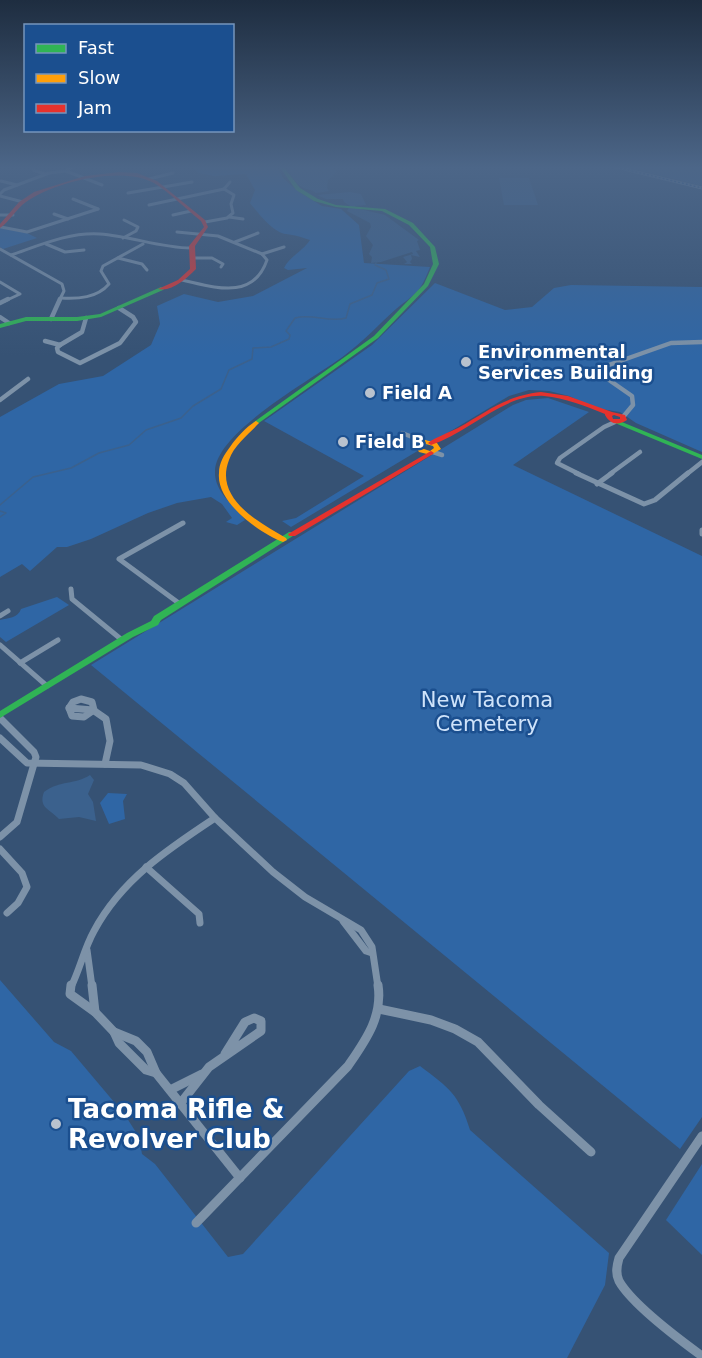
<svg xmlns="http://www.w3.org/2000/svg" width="702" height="1358" viewBox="0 0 702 1358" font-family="'DejaVu Sans',sans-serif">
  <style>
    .green { fill: #2f66a5 }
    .water { fill: #3b618d }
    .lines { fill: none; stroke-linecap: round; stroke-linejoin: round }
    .stream { stroke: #3b618d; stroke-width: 1.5 }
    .street-far4 { stroke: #7d92a8; stroke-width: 3 }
    .street-far3 { stroke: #7d92a8; stroke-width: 4.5 }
    .street-far2 { stroke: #7d92a8; stroke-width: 5 }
    .street-far1 { stroke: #7d92a8; stroke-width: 7 }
    .street { stroke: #7d92a8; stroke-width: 9 }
    .fast { fill: #30b455; fill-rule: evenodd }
    .slow { fill: #ff9f0a; fill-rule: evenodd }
    .jam { fill: #e5322d; fill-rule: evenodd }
    .rail-casing { stroke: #7e92a7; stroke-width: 3 }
    .rail { stroke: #1b4f8f; stroke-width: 1.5; stroke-dasharray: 2; stroke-linecap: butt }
    .poi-dot { fill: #b9c2ce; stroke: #1b4f8f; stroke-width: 2 }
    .labels { text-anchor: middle; stroke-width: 5; stroke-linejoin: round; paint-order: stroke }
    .far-poi-label { font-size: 18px; font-weight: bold; fill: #fff; stroke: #1b4f8f; text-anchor: start }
    .park-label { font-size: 21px; fill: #cfe3fa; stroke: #1b4f8f }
    .near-poi-label { font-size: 26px; font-weight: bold; fill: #fff; stroke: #1b4f8f; text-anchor: start }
  </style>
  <rect width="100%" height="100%" fill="#365274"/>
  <g class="green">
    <path d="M175,166h102l6,12 16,14 23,14 19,3 18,16 5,38 66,4c-3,7 -6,15 -10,21 -7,9 -16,14 -24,21 -17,15 -32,32 -51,46 -30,23 -129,76 -130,116 -1,21 19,34 30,49l-8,5 -11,-3 6,-4 -10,-14 -11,-7 -34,6 -29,10 -57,26 -24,8h-10l-27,24 -8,-7 -22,13v-160l59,-33 44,-8 48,-31 9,-21 -3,-18 27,-12 34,8 35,-6 54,-28 -19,2 -4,-2c6,-12 18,-16 26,-28 -9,-3 -15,-5 -24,-6 -12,-1 -28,-21 -36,-31l5,-13 -9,-16 -32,2 -15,-3 -9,-7z"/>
    <path d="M0,228l27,5 10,5 -34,11 -3,-2z"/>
    <path d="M435,283l70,27 27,-3 22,-19 17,-3 131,2v165l-66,-29 -16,-11 -25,-4 -26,-12 -20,-5 -20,-1 -20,6 -218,131 -9,-6 14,-3 68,-42 -100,-55 108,-76z"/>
    <path d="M548,398l41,14 -76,53 189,91v561l-22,32 -589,-484 422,-260 13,-5z"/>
    <path d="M57,597l12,8 -63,37 -6,-5v-17c8,-2 18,-2 21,-11z"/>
    <path d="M108,793l19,1 -4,7 2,18 -16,5 -9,-21z"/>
    <path d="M0,980l54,62 17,9 54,64 14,22 3,17 13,10 73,93 15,-3 166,-183 11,-5c29,22 39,28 50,64l139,123 -4,32 -38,73h-567z"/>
    <path d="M702,1164v91l-36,-35z"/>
  </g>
  <g class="water">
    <path d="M287,166h44l6,6 -9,8 -1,8 2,3 -13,2c-4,-4 -9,-3 -14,-6 -7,-4 -13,-14 -15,-21z"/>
    <path d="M622,166h80v20z"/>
    <path d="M499,178h30l9,27h-34z"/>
    <path d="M350,192l11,2 5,11 -11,1 1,2 29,7 34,25 -2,1 3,9 -4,1 4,6 -9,-2 1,4 -2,3 2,2h-8l3,-2 -4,-5 10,-3 -1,-2 -31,10 -10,1 1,-6 -3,-3 4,-9 -7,-9 5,-9 -1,-4 -23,-12 3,-5 -6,-4 -1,-3h-17l-9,-4z"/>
    <path d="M90,775l4,5 -6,14 5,8 3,19 -17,-4 -20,2c-9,-10 -21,-11 -15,-27 16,-12 31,-7 46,-17z"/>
  </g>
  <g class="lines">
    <g class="stream">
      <path d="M0,167l4,-1"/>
      <path d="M0,505l33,-28 38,-9 28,-15 30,-8 17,-15 35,-12 12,-12 28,-17 8,-19 23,-11 1,-11 18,-1 18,-8 1,-4 -4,-4 9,-13c17,-5 34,5 51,0l4,-14 22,-9 5,-12 12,-4 -3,-9 -11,-5 1,-2"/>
      <path d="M0,511l6,2 -6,4"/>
    </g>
    <g class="street-far4">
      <path d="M33,170l12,4"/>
      <path d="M66,171l36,14"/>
      <path d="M149,179l24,-6"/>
      <path d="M1,181l16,4"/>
      <path d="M224,189l6,-7"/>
      <path d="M128,193l64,-11"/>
      <path d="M0,194l4,-4 45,-17 17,-2 9,-5"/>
      <path d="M0,196l23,6"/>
      <path d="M73,199l25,10"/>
      <path d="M149,205l75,-16"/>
      <path d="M54,214l14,5"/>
      <path d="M0,215h13"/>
      <path d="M173,215l18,-4"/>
      <path d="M229,217l14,2"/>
      <path d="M205,222l22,-4 6,-5 -2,-9 3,-9 -10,-6"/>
      <path d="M1,227l26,5 71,-23"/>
      <path d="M177,232l41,4 44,18"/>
      <path d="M123,238l13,-7 2,-4 -14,-7"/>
      <path d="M235,242l23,-9"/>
      <path d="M46,244l19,8 19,-2"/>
      <path d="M0,249l62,35 2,7 -5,10"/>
      <path d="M262,254l22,-7"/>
      <path d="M11,255c29,-10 58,-23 89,-21 31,2 60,14 91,14"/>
      <path d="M118,258l24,6 5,6"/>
      <path d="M193,258h19l11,6 -2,3"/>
      <path d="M182,280c32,7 71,21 85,-20l-5,-6"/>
      <path d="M0,282l20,12 -15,7"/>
      <path d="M61,298c17,1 36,0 48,-14l-8,-13 2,-5 40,-22"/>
    </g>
    <g class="street-far3">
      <path d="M0,303l8,-4"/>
      <path d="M0,317l9,6"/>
      <path d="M51,319l9,-20"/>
      <path d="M45,341l15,4"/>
      <path d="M60,345l-3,3 1,4 22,11 40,-20 16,-21 -3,-5 -14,-9"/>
      <path d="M60,345l22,-13 4,-14"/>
      <path d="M0,400l28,-21"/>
      <path d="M623,417l10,-12 -1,-9 -23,-16 -5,-7 2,-7 65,-23 31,-1"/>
      <path d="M402,433l23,9"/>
      <path d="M433,452l9,3"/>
      <path d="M579,474l-22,-11 3,-5 44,-31 11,-5"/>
      <path d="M610,474l30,-22"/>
      <path d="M687,474l15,-12"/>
    </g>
    <g class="street-far2">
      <path d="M576,473l68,31 11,-4 33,-27"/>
      <path d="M597,484l15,-11"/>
      <path d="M702,530v4"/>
      <path d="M71,589l1,10 50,41"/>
      <path d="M180,604l-61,-45 64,-36"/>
      <path d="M0,616l8,-5"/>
      <path d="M0,645l47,41"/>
      <path d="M20,663l38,-23"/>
    </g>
    <g class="street-far1">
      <path d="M81,699l11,3 2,8 -10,7 -12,-1 -3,-8 4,-6z"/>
      <path d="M69,708l24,2 13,9 4,22 -5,23"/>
      <path d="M0,718l34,34 2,5 -19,65 -17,15"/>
      <path d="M0,738l27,25 114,2 29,9 14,9 31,35 58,54 32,25 56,33 11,17 6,40"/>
      <path d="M0,849l22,24 5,14 -9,16 -11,10"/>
      <path d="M146,867l53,47 1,9"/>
      <path d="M343,921l23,30 6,2"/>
      <path d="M87,950l5,37"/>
      <path d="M71,987c9,-18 13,-38 23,-56 27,-51 74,-82 121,-113"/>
    </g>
    <g class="street">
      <path d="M71,985l-1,9 25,18 19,20 5,11 27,27 10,3"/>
      <path d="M92,985l3,27"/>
      <path d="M379,1009l52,11 24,9 23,13 61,63 52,47"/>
      <path d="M114,1032l22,9 11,11 9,21 84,105"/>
      <path d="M170,1090l32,-16"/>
      <path d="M180,1104l29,-37 52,-36v-10l-7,-3 -9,4 -20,32"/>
      <path d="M702,1136l-83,122c-2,7 -4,15 0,23 13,23 61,59 83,75"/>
      <path d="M196,1223l152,-157c17,-25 35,-49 30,-81"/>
    </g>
    <g class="fast">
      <path d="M279,166h4l17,22 18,11 18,6 49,4 28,14 22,24 4,17 -11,22 -50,52 -122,87 -3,-2 1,-1 120,-86 50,-52 9,-20 -3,-17 -21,-22 -27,-14 -46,-4 -22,-6 -18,-11z"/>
      <path d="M161,287l3,2 -1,1 -62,27 -24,4h-51l-26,7v-4l26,-7h51l23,-3z"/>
      <path d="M617,420l85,35v4l-87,-36 -1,-1z"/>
      <path d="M289,532h6l1,2 -135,86 -3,5 -25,12 -133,81v-7l127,-78 24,-12 3,-5z"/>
    </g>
    <g class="slow">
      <path d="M256,421l3,2 -1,1c-10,11 -24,21 -29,36 -15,38 29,62 57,78l1,2 -4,2c-24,-9 -67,-40 -64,-69 0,-10 5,-18 11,-26 6,-9 16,-20 26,-26z"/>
      <path d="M425,440l12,3 4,6 -10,6 -12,-3 -4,-6zM426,444l7,2 1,2 -4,3 -6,-2 -2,-2z"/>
    </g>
    <g class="jam">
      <path d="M119,172l18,1 20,8 48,39 3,7 -13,19 1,23c-10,10 -24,23 -38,20l20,-9 12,-11 -1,-23 15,-19 -3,-6c-15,-12 -32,-29 -47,-38 -32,-18 -101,-1 -128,19 -10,7 -16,19 -26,26v-4l19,-22 15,-10 51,-16z"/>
      <path d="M541,392l27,4 44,16 13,3 2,5c-9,6 -17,4 -22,-5v-1c-20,-8 -40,-16 -61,-18 -39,-3 -76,37 -113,49l-3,-2c8,-6 20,-10 30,-15 30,-17 47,-32 83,-36zM614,415l6,2v2h-7l-1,-3z"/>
      <path d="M431,451l3,2 -1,1 -138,82h-6l-1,-2z"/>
    </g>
    <g class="rail-casing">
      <path id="rail" d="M612,166l90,22"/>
    </g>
    <use href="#rail" class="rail"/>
  </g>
  <linearGradient id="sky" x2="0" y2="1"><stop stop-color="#1e2d40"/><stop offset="0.47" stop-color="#4c6688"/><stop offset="1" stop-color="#4c6688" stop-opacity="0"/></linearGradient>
  <rect width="702" height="356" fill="url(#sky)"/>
  <g class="poi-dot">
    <circle cx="466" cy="362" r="6"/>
    <circle cx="370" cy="393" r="6"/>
    <circle cx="343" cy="442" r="6"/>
    <circle cx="56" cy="1124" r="6"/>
  </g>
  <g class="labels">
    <g class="far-poi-label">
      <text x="478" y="358">Environmental<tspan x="478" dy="21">Services Building</tspan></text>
      <text x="382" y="399">Field A</text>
      <text x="355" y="448">Field B</text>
    </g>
    <g class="park-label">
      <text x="487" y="707">New Tacoma<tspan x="487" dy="24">Cemetery</tspan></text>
    </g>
    <g class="near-poi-label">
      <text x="68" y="1118">Tacoma Rifle &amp;<tspan x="68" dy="30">Revolver Club</tspan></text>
    </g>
  </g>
  <rect x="24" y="24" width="210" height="108" fill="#1b4f8f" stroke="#7695bc" stroke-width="1.5"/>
  <rect x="36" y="44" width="30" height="9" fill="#30b455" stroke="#7695bc" stroke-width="1.5"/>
  <text x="78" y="54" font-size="18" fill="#ffffff">Fast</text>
  <rect x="36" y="74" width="30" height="9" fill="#ff9f0a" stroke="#7695bc" stroke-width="1.5"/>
  <text x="78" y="84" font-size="18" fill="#ffffff">Slow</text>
  <rect x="36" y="104" width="30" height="9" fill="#e5322d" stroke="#7695bc" stroke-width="1.5"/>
  <text x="78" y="114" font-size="18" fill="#ffffff">Jam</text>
</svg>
